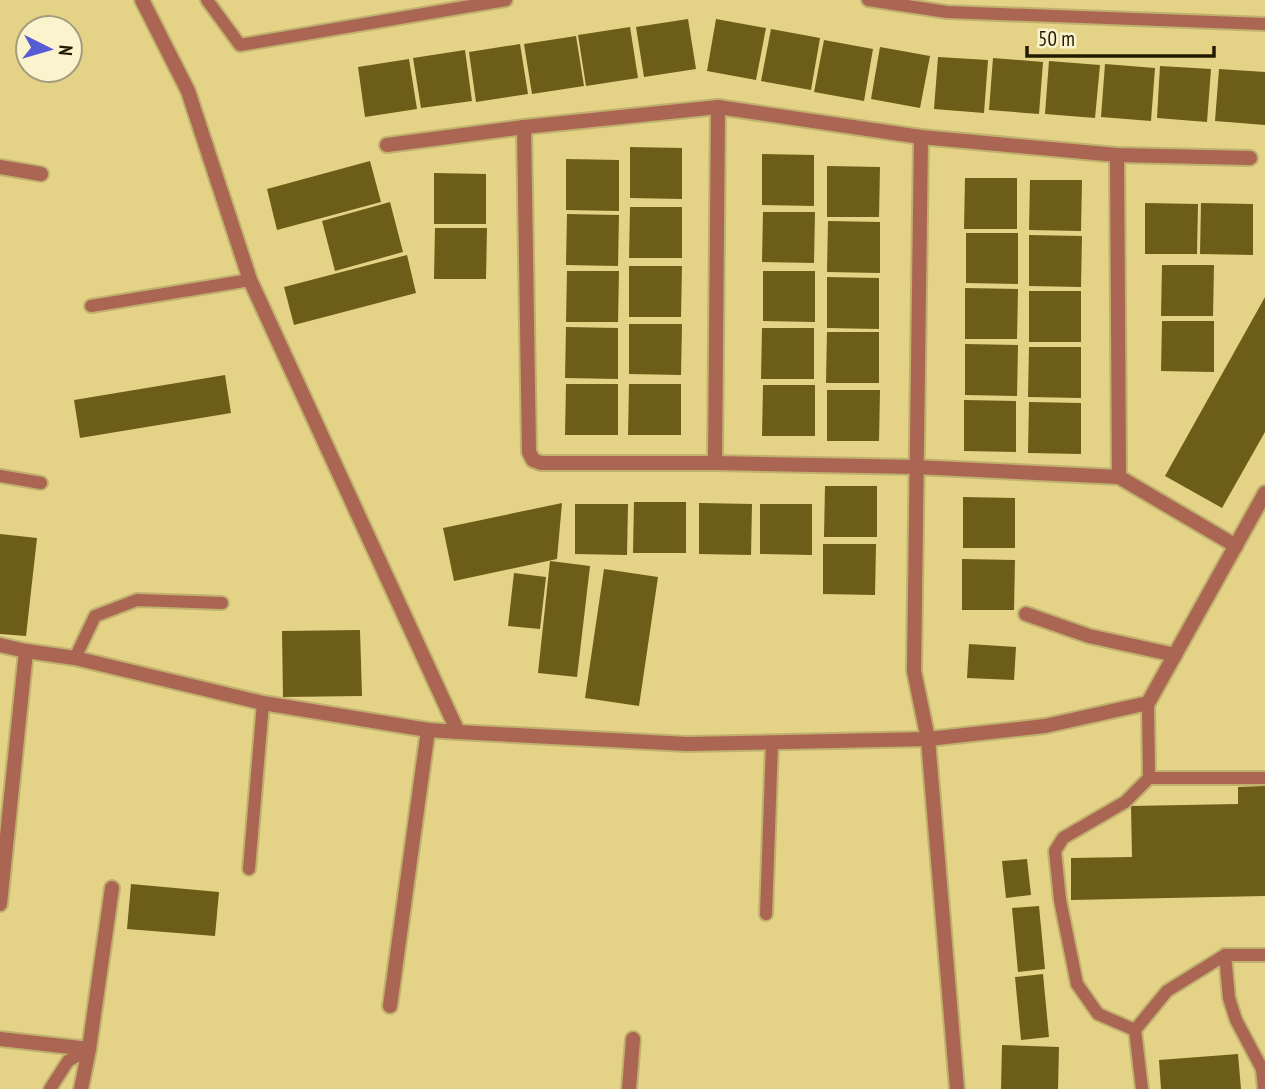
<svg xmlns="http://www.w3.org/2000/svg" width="1265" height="1089" viewBox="0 0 1265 1089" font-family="'PT Sans Narrow',sans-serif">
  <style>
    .building { fill: #6c5d19 }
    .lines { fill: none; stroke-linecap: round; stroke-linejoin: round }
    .service-casing { stroke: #c1b16e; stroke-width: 16 }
    .minor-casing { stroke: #c1b16e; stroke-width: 18 }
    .tertiary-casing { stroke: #c1b16e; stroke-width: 18 }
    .service { stroke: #aa6653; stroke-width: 12 }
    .minor { stroke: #aa6653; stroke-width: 14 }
    .tertiary { stroke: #aa6653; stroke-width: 14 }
  </style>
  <rect width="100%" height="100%" fill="#e4d286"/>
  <g class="building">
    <path d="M688,19l8,50 -52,8 -8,-50z"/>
    <path d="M716,19l50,9 -10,52 -49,-9z"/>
    <path d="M630,27l8,51 -52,8 -8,-51z"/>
    <path d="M771,29l49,9 -9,52 -50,-9z"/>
    <path d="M576,36l8,50 -52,8 -8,-50z"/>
    <path d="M824,40l49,9 -9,52 -50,-9z"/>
    <path d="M520,44l8,50 -52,8 -7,-50z"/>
    <path d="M880,47l50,9 -10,52 -49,-9z"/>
    <path d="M465,50l7,51 -51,7 -8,-50z"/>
    <path d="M938,57l50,3 -4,53 -50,-4z"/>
    <path d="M993,58l50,4 -4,52 -50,-4z"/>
    <path d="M409,59l8,50 -52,8 -7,-50z"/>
    <path d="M1049,61l51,4 -5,53 -50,-4z"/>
    <path d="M1105,64l50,4 -4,53 -50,-4z"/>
    <path d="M1160,66l51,3 -4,53 -50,-4z"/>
    <path d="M1219,69l46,3v53l-50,-4z"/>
    <path d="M630,147l52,1v51l-52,-1z"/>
    <path d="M762,154l52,1v51l-52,-1z"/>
    <path d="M566,159l53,1v51l-53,-1z"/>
    <path d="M370,161l11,41 -104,28 -10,-41z"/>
    <path d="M827,166l53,1 -1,50h-52z"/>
    <path d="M434,173l52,1v50h-52z"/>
    <path d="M965,178h52v51h-53z"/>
    <path d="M1030,180h52l-1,51 -52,-1z"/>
    <path d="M390,202l13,50 -68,19 -13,-50z"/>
    <path d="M1145,203l53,1 -1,50h-52z"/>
    <path d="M1201,203l52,1v51l-53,-1z"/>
    <path d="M630,207h52v51h-53z"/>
    <path d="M763,212h52l-1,51 -52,-1z"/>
    <path d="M567,214l52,1 -1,51 -52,-1z"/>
    <path d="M828,221l52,1v51l-53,-1z"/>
    <path d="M435,228h52l-1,51h-52z"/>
    <path d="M966,233h52v51l-52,-1z"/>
    <path d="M1029,235l53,1 -1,51 -52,-1z"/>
    <path d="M407,255l9,38 -122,32 -10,-38z"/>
    <path d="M1162,265h52l-1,51h-52z"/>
    <path d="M629,266h53l-1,51h-52z"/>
    <path d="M567,271h52l-1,51h-52z"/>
    <path d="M763,271h52v51l-52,-1z"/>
    <path d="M827,277l52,1v51l-52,-1z"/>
    <path d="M965,288l53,1 -1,50h-52z"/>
    <rect x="1029" y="291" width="52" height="51"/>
    <path d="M1265,297v135l-43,76 -57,-32z"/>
    <path d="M1162,321h52v51l-53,-1z"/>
    <path d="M629,324h53l-1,51 -52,-1z"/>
    <path d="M566,327l52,1v51l-53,-1z"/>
    <path d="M762,328h52v51h-53z"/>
    <path d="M827,332h52v51h-53z"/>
    <path d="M965,344l53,1 -1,51 -52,-1z"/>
    <path d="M1029,347h52v51l-53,-1z"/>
    <path d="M225,375l6,38 -151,25 -6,-38z"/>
    <path d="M566,384h52v51h-53z"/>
    <path d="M629,384h52v51h-53z"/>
    <path d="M763,385h52v51h-53z"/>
    <path d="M827,390h53l-1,51h-52z"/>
    <path d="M964,400l52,1v51l-52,-1z"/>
    <path d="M1029,402l52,1v51l-53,-1z"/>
    <path d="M825,486h52v51h-53z"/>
    <path d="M963,497l52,1v50h-52z"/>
    <path d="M634,502h52v51h-53z"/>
    <path d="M562,503l-5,56 -103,22 -11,-53z"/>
    <path d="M699,503l53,1 -1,51 -52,-1z"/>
    <path d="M575,504h53l-1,51 -52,-1z"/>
    <path d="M760,504h52v51l-52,-1z"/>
    <path d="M0,534l37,4 -11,98 -26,-2z"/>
    <path d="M823,544h53l-1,51 -52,-1z"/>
    <path d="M962,559l53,1 -1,50h-52z"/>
    <path d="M550,561l40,5 -13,111 -39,-4z"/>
    <path d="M604,569l54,8 -19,129 -54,-8z"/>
    <path d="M514,573l32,4 -6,52 -32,-3z"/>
    <path d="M360,630l2,66 -79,1 -1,-66z"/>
    <path d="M969,644l47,3 -2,33 -47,-2z"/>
    <path d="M1265,786v110l-194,4v-42l61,-1 -1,-51 107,-2v-17z"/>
    <path d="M1027,859l4,36 -25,3 -4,-37z"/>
    <path d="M131,884l88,8 -4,44 -88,-7z"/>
    <path d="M1039,906l6,63 -27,3 -6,-64z"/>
    <path d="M1043,974l6,63 -28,3 -6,-63z"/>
    <path d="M1002,1045l57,2 -1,42h-57z"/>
    <path d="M1238,1054l3,35h-80l-2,-29z"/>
  </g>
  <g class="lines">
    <g class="service-casing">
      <g id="service">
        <path d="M207,0l33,45 266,-45"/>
        <path d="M868,0l79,12 318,12"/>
        <path d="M91,306l159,-26"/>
        <path d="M0,476l41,7"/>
        <path d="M75,658l20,-42 42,-16 85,3"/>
        <path d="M1149,778h116"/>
        <path d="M249,869l14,-166"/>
        <path d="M766,914l6,-171"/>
        <path d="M1225,955l4,43 7,22 26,49"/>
        <path d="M1135,1030l-37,-16 -21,-30 -17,-84 -5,-49 8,-13 62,-36 24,-24 -1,-75"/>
        <path d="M50,1089l18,-28 21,-12"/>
        <path d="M1142,1089l-7,-59 32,-39 58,-36h40"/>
        <path d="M1264,1089l-2,-20 3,-3"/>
      </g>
    </g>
    <g class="minor-casing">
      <g id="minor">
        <path d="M524,127l5,325 4,8 8,3h174l201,4 203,10 117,69"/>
        <path d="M921,137l-7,534 14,68"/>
        <path d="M387,145l137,-18 194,-20 203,30 196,18 133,3"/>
        <path d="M1117,155l2,322"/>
        <path d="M0,167l41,7"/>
        <path d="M715,463l3,-356"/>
        <path d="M1026,614l63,22 86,19"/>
        <path d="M0,645l26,6 49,7 188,45 165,27 30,2"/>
        <path d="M0,904l26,-253"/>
        <path d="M390,1006l38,-276"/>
        <path d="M0,1039l89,10 23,-161"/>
        <path d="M81,1089l8,-40"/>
        <path d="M629,1089l4,-50"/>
      </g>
    </g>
    <g class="tertiary-casing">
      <g id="tertiary">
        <path d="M142,0l46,91 62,189 208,452 229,12 241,-5 117,-13 103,-23 117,-210"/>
        <path d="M928,739l29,350"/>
      </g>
    </g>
    <use href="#service" class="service"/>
    <use href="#minor" class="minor"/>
    <use href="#tertiary" class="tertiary"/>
  </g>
  <g transform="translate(49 49) rotate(95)"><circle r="33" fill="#fbf3ce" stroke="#a49d7c" stroke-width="2"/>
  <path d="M0-5L12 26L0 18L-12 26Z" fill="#565cd3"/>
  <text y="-10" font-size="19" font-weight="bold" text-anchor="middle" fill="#221b00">N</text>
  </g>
  <path d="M1027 46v10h187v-10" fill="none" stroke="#221b00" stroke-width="3.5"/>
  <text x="1038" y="46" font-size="21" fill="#221b00" stroke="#fbf3ce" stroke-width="5" paint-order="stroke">50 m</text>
</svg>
